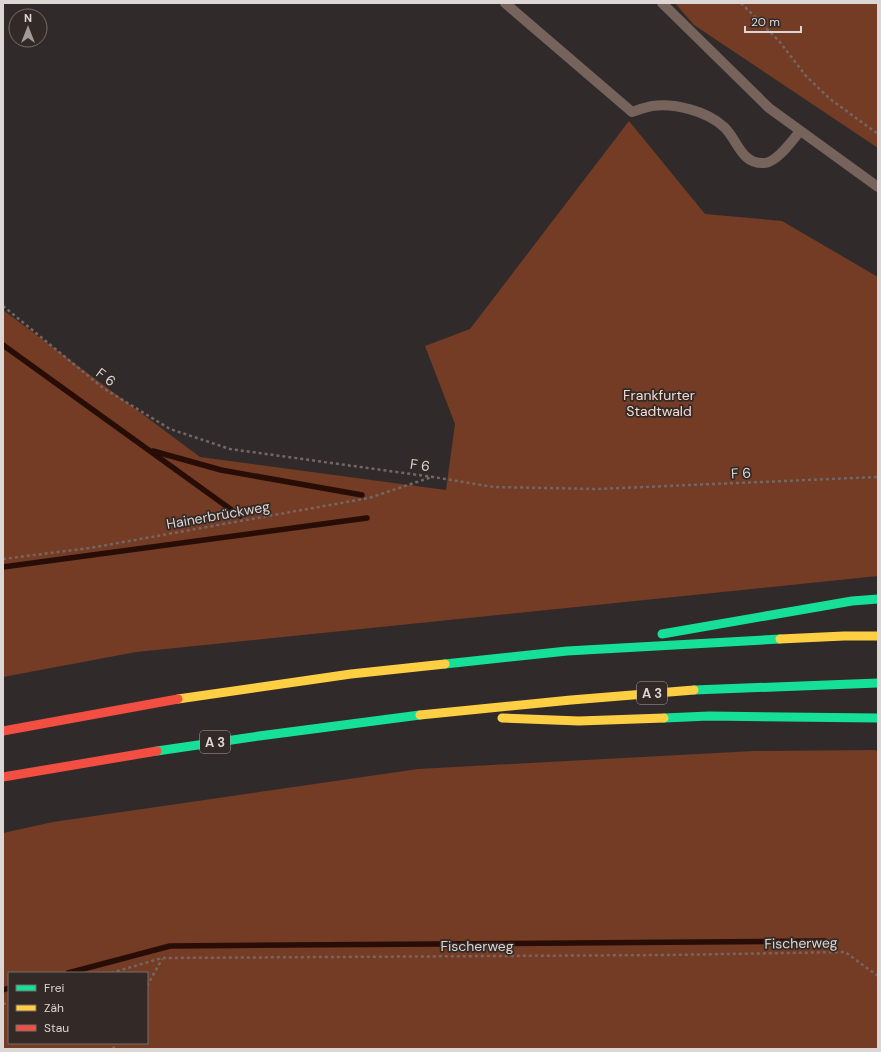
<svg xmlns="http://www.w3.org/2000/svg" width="881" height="1052" viewBox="0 0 881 1052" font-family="'DM Sans',sans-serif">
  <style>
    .green { fill: #743b25; fill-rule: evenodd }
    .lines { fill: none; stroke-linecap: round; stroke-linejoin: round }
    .stream { stroke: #270d06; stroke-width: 5.5 }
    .path { stroke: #746763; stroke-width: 2.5; stroke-dasharray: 3 3; stroke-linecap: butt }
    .lane { stroke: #76635c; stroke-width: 10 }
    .fast { stroke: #16e098; stroke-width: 9 }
    .slow { stroke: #ffcf43; stroke-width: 9 }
    .jam { stroke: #f24e42; stroke-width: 9 }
    .labels { text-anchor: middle; stroke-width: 3.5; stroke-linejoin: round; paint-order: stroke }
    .shield { fill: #332a27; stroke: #a9a2a0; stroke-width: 1 }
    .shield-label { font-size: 13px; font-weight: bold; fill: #dcd6d4 }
    .street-label { font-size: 14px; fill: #dcd6d4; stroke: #332a27 }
    .park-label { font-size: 14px; fill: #f4dad1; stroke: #332a27 }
  </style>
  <rect width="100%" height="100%" fill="#302b2a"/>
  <g class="green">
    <path d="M675,3h203v145l-184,-123z"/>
    <path d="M629,121l76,93 77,7 96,56v299l-742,76 -133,25v-367l197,147 246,33 9,-66 -30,-78 45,-17z"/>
    <path d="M874,750l4,1v298h-875v-216l50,-11 365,-53 336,-18zM9,973h138v70h-138z"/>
  </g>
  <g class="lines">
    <g class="stream">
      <path d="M3,345l237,171"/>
      <path d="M153,451l68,19 141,25"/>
      <path d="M3,567l364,-49"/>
      <path d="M68,973l102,-27 655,-5"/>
      <path d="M3,990l6,-2"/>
    </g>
    <g class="path">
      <path d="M741,3l38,38 27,35 24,23 48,35"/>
      <path d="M3,306l100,82 67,41 60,20 203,28 61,10 103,2 281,-12"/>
      <path d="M3,559l87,-11 279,-50 63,-21"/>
      <path d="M111,973l51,-15 505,-3 178,-3 33,24"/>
      <path d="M147,986l15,-27"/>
      <path d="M3,1004l6,-1"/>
      <path d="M113,1049l3,-6"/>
    </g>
    <g class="lane">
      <path d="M505,3l127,109c6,-2 14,-5 20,-6 23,-3 55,5 72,21 14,13 17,38 41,36 12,-1 28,-23 35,-32"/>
      <path d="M662,3l107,105 109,79"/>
    </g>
    <g class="fast">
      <path d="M662,634l190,-33 26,-2"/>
      <path d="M445,664l122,-13 213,-12"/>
      <path d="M694,690l184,-7"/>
      <path d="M664,718l45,-2 169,2"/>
      <path d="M157,751l102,-15 161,-21"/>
    </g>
    <g class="slow">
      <path d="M780,639l64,-3h34"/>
      <path d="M178,699l173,-25 94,-10"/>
      <path d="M420,715l151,-15 123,-10"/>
      <path d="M502,718l77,3 85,-3"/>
    </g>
    <g class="jam">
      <path d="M3,731l175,-32"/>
      <path d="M3,777l154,-26"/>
    </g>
  </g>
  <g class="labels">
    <g class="shield">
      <rect x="637" y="682" width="30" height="22" rx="3"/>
      <rect x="200" y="731" width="30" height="22" rx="3"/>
    </g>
    <g class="shield-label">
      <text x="652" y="698">A 3</text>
      <text x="215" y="747">A 3</text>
    </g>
    <g class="street-label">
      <text transform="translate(106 377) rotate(37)" y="5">F 6</text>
      <text transform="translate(420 465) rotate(8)" y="5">F 6</text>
      <text transform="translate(741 473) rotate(-3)" y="5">F 6</text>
      <text transform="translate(218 515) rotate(-10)" y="5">Hainerbrückweg</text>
      <text transform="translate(801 943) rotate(-1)" y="5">Fischerweg</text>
      <text x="477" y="951">Fischerweg</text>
    </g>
    <g class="park-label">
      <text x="659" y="400">Frankfurter<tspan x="659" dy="16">Stadtwald</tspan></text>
    </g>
  </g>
  <rect width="881" height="1052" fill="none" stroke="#dcd6d4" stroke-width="8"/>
  <rect x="8" y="972" width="140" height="72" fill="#332a27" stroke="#776f6c"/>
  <rect x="16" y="985" width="20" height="6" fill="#16e098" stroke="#776f6c"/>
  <text x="44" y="992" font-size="12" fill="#dcd6d4">Frei</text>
  <rect x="16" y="1005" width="20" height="6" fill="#ffcf43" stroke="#776f6c"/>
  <text x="44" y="1012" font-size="12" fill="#dcd6d4">Zäh</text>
  <rect x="16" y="1025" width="20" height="6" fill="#f24e42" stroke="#776f6c"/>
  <text x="44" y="1032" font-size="12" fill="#dcd6d4">Stau</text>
  <g transform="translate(28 28)"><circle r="19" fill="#332a27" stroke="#776f6c"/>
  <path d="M0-3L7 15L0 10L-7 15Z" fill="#a09a98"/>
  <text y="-6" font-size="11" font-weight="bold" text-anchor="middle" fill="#dcd6d4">N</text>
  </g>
  <path d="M745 26v6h56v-6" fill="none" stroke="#dcd6d4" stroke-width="2"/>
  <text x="751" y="26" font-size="12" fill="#dcd6d4" stroke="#332a27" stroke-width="3" paint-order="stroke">20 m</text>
</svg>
